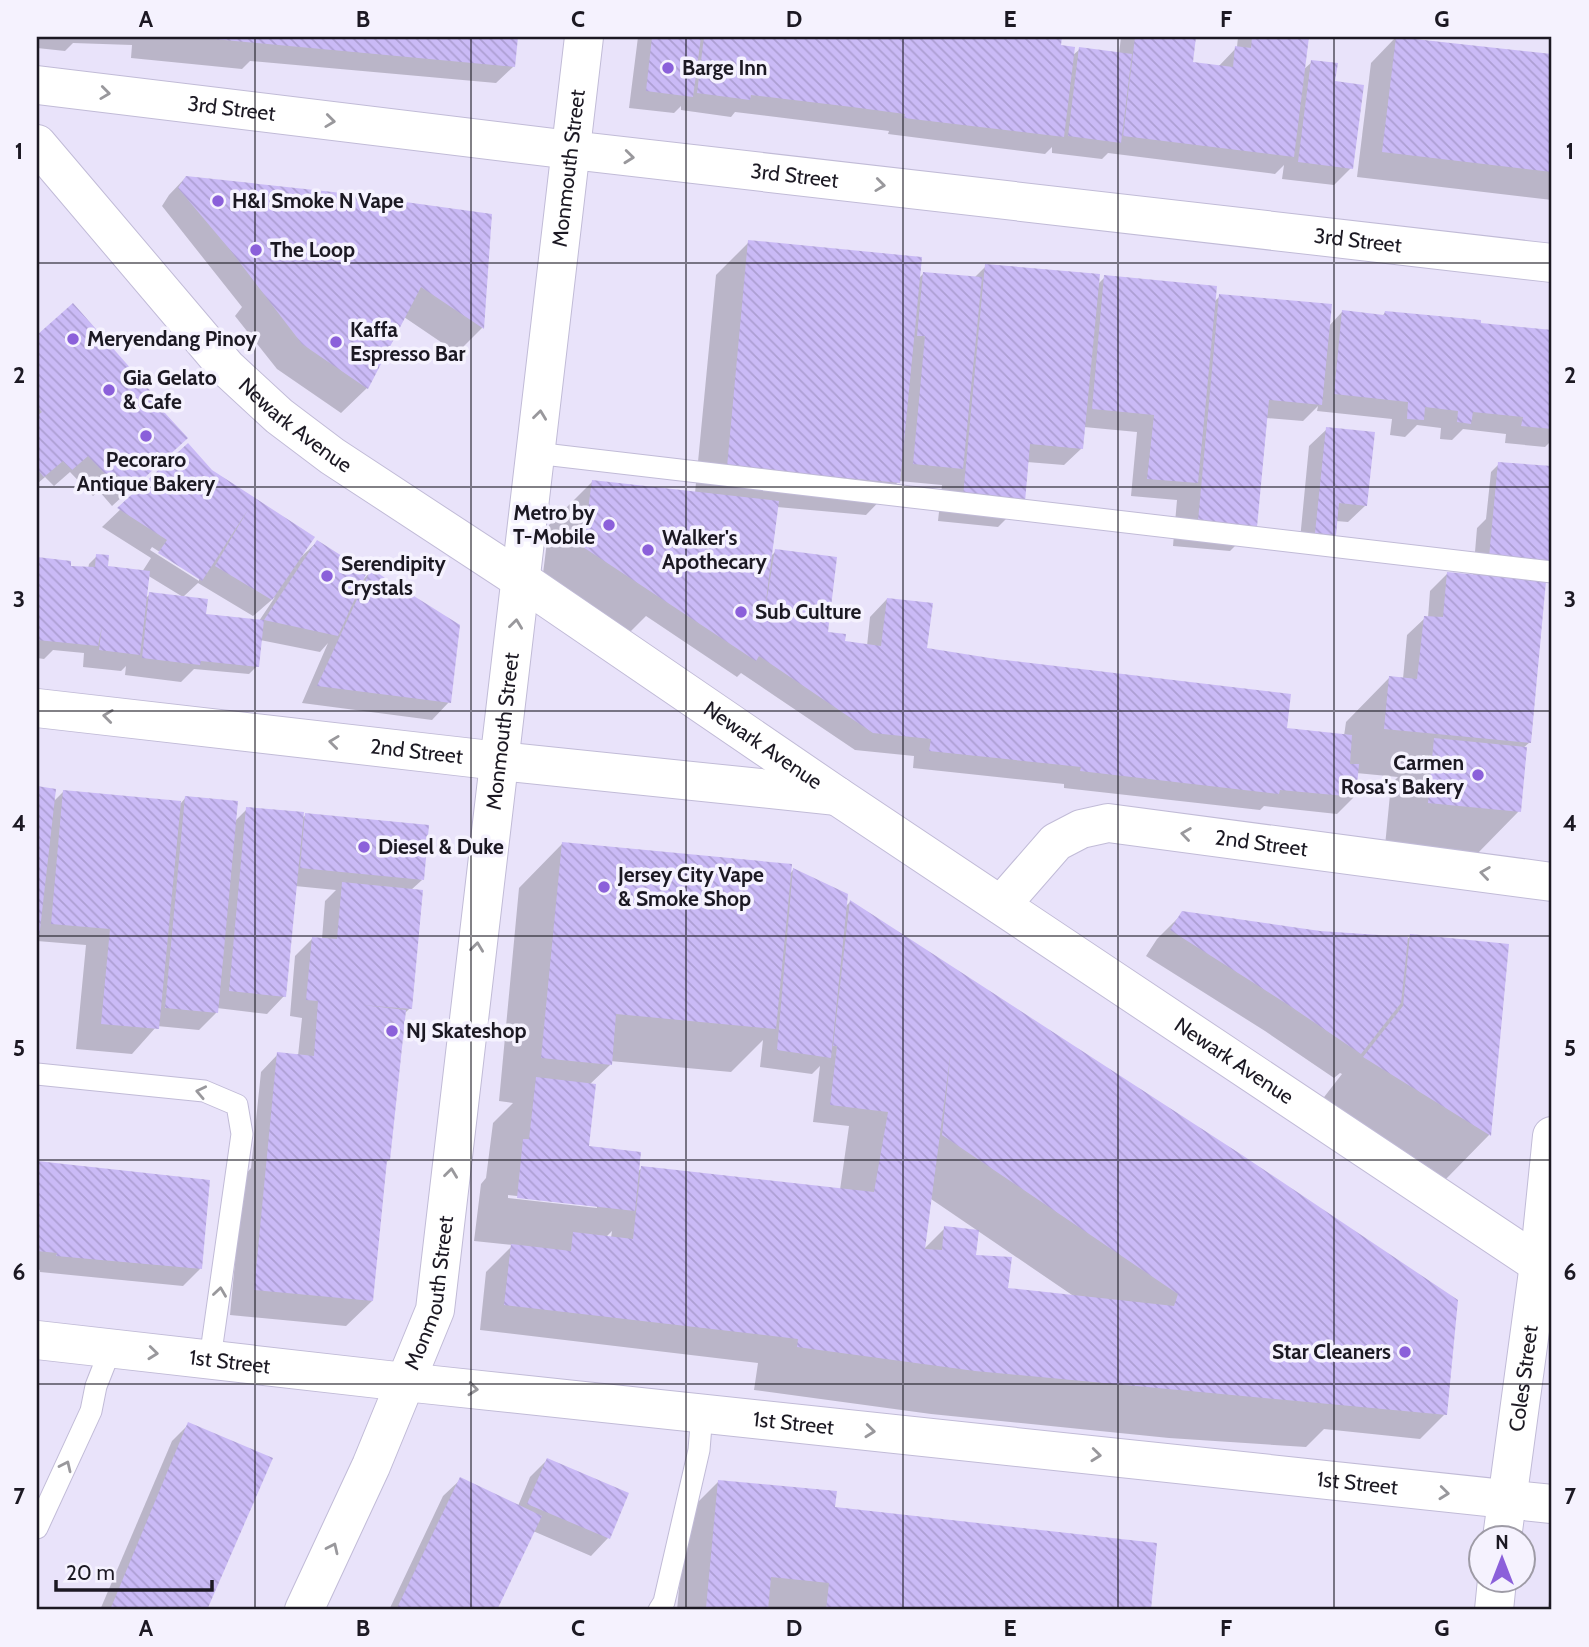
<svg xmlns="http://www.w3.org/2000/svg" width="1589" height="1647" viewBox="0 0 1589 1647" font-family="Cabin,sans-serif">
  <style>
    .shadow { fill: #0003; fill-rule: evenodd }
    .building { fill: url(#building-back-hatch); fill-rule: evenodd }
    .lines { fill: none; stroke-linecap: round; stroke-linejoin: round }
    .lane-casing { stroke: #c1bbd7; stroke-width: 23 }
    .street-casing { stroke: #c1bbd7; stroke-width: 40 }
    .secondary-casing { stroke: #c1bbd7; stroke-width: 40 }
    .lane { stroke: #fff; stroke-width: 21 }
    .street { stroke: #fff; stroke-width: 38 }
    .secondary { stroke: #fff; stroke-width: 38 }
    .oneway { stroke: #99989c }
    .grid { fill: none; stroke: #1c1923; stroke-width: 2; stroke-opacity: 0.55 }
    .poi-dot { fill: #8b60da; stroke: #f5f2fe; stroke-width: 2.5 }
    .labels { text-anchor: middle; stroke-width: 7; stroke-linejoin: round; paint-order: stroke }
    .poi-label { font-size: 21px; font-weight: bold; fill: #1c1923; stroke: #f5f2fe; text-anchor: start }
    .street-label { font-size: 21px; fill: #1c1923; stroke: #f5f2fe }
    .neatline { fill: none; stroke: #1c1923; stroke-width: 2.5 }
    .grid-label { font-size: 23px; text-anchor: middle; font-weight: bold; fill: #1c1923 }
  </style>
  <defs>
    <pattern id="building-back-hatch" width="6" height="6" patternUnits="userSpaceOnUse" patternTransform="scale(1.75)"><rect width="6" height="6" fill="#cabaf6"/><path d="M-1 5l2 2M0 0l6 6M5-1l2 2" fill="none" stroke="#ad9fd3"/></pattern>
  </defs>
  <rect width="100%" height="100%" fill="#e9e3fa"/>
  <g class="shadow">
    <path d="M37,37h480l-3,29 -18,17 -246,-22 -8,8 -111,-11 1,-13 -59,-2 -8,8 -28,-3z"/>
    <path d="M638,37h422l-1,9 13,10 8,-7 39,5 2,-17h73l-3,27 27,3 19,-20 1,-10h69l-4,33 9,-8 21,21 18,85 -17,17 -52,-6 2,-14 -9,9 -167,-21 -6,6 -50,-6v-6l-7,7 -157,-20 1,-3 -154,-19 -4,5 -50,-7v-4l-7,7 -45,-5z"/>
    <path d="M1396,37l156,19v144l-195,-23 14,-114z"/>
    <path d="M186,177l305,38 -9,113 -25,25 -53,-36 -37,71 -26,25 -64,-44 -42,-53 7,-9 -80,-101 7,-11z"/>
    <path d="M749,242l169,37 6,-6 50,5 12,-12 111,19 8,-8 109,25 6,-6 108,31 14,-15 40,4 3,-3 167,19v108l-7,7 -40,-4 1,-9 -43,-5 -11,11 -12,-1 1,-11 -24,-3 -12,12 -15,-2 2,-16 -75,-8 1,-5 -15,15 -37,-3 -11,108 -25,25 -57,-5 4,-46 -46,-4 6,-64 -53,-5 -2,21 -18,17 -37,-3 -4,40 -25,25 -60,-6 4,-36 -43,-4 -33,34 -89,-8 -7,50 6,-6 50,83 17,8 24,4 3,-29 17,-18 38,50 360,81 59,6 2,-14 43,-44 14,1 4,-44 18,-17h3l2,-27 18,-18 25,3 4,-48 9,-9 5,-47 8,-8 53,4v63l-3,31 -19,19v161l-7,6 -4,63 -43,44 -91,-9 6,-62 7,-7 -42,-4 -2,24 -17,17 -73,-8 -4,4 -196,-22v-4l-151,-16 1,-12 -59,-6 -114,-77 -4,4 -91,-61 -26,26 -79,-52 8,-65 43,-43 103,11 21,-218z"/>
    <path d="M73,305l77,94 18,56 -56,51 -13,-15 -6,5 -23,-24 -16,14 -9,-9 -8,7v-147z"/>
    <path d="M1327,429l39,76 -18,17 -12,-1 -2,13 -17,18 -18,-2 10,-104z"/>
    <path d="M188,445l23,27 101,65 -13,20 1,1 17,-16 45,39 9,-10 78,131 -17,18 -130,-17 26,-60 -8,9 -60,-12 -3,26 -8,8 -55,-5 -13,13 -56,-7 1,-9 -5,5 -38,-4 1,-14 -31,-3 -9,9 -7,-1v-99l32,4v4l19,2 1,-5 8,-8 8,16h37l9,-14 -49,-31zM152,547l47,30v4l-49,-31zM147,575l36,22 15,-14 55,33 22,-19 -16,24 -55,-1 -54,-26 -5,5z"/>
    <path d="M37,788l17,2 -2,13 12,-12 117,12 5,-6 49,24 12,-12 54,10 5,-4 116,65 -11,10 -1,118 -6,6 -15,146 -4,3 -13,138 -26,25 -116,-11 13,-138 8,-9 10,-96 17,-18 20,2 4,-38 -12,-2 5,-60 18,-18 9,1 3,-38 11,-11 -41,-4 -11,110 -17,18 -50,-6 -1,5 -17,17 -42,-4 -25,28 -56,-5 10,-104 -49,-4z"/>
    <path d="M562,844l227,31 4,-5 51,38 6,-6 595,512 -25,25 -96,-10 -18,18 -137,-9 -238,-24 -177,-24 4,-27 -278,-33 6,-58 27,-27 -39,-4 7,-57 5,-6 7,-55 20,-20 -14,-2 20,-213zM763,1040l-3,27 52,7 8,-8 -7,56 36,4 -9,64 -198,-22 -5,4 -50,-25 2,-62 21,-20v-4l121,11zM508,1195l89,10v3l-89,-10zM931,1199l47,32 97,66 -69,-8 -61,-61 -22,22zM612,1231l-1,7h-6z"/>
    <path d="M1183,913l137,19 87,7 4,-3 96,10 -18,189 -43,44 -125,-78 21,-27 -2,-1 -6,5 -69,-47 -119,-75 11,-17z"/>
    <path d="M37,1162l171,19 -8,88 -17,17 -143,-14v-2l-3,-1z"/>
    <path d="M189,1424l81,35 -65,151h-105l72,-169z"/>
    <path d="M547,1460l80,34 -19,44 -17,18 -58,-25 -38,79h-106l54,-114 18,-17 57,27 12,-29z"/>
    <path d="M719,1481l114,28 322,35 -6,66h-472l9,-96z"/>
    <path d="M1552,1591v19h-4l2,-17z"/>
  </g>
  <g class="building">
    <path d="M214,37h304l-3,30 -301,-28z"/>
    <path d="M652,37h49l-8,60 -47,-6z"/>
    <path d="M704,37h358l-1,8 14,2 -11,90 -160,-19 1,-4 -53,-7 -101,-12 -1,5 -53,-7z"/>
    <path d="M1135,37h61l-3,25 40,5 2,-21 16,2 1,-11h57l-15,120 -171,-21z"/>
    <path d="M1396,37l156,17v118l-170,-20z"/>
    <path d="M1079,47l53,7 -11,89 -53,-7z"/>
    <path d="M1311,60l27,3 -3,18 29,4 -11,84 -55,-7z"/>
    <path d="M186,176l147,16 159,22 -8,115 -63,-42 -53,102 -66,-45 -71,-93 -53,-63z"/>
    <path d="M748,240l174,17 -22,226 -173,-16z"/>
    <path d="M985,264l115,10 -17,175 -53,-5 -5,58 -62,-6z"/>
    <path d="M923,272l59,5 -19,192 -50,-5 12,-128h-8z"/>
    <path d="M1104,275l113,11 -19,197 -51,-4 7,-64 -62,-6z"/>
    <path d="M1219,294l113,10 -10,101 -53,-5 -12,127 -59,-6z"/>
    <path d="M73,303l82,93 -3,3 36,39 -57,52 -14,-15 -6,5 -23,-24 -16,14 -9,-9 -19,16 -7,-8v-53l5,-4 -5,-6v-71z"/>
    <path d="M1342,310l42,5 1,-4 96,9v3l71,7v99l-31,-3 2,-9 -50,-5 -2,12 -14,-2 1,-11 -33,-4 -1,13 -17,-1 1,-17 -74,-8z"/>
    <path d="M1326,427l49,5 -8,74 -28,-3 -3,32 -21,-2z"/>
    <path d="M188,443l24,27 103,67 -43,63 -57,-34 34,-58 -47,73 -44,-28 9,-13 -50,-32z"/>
    <path d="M1498,462l54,4 -1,97 -62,-6z"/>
    <path d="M592,480l187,21 -15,115 11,-67 62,8 -9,75 18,2 -1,7 36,5 6,-48 46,5 -6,45 69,11 295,35 -4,34 65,7 -2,29h9l-3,33 -76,-7 -1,4 -199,-23 1,-4 -152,-16 2,-12 -58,-6 -114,-77 -3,5 -173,-114z"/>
    <path d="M317,540l50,32 -29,64 -74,-16 -5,47 -58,-6 -1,4 -58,-7 7,-66 59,7 -2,15 58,6z"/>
    <path d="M96,554l13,1 -1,11 42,5 -10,84 -41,-5 3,-24 -4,20 -61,-6v-83l34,4v5l24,1z"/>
    <path d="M371,569l89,56 -9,78 -134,-17z"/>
    <path d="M1447,572l99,9 -15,162 -147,-14 5,-53 28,3 7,-63 19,1z"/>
    <path d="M1434,738l93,9 -6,65 -93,-9z"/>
    <path d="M37,786l19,3 -17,149h-2z"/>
    <path d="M63,790l118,11 -22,228 -58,-5 9,-95 -59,-5z"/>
    <path d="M185,796l53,5 -20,212 -53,-5z"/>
    <path d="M246,807l58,5 -18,185 -57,-6z"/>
    <path d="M305,813l124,12 -5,55 -124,-12z"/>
    <path d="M562,842l230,22 -16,165 -160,-15 -4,51 -71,-7z"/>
    <path d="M793,868l55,26 -17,164 -54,-8z"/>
    <path d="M342,882l81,8 -11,119 -50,-4 44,5 -16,150h-3l-14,141 -119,-11 23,-238 37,4 4,-55 -12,-1 6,-63 25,2z"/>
    <path d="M850,900l392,255 216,145 -11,115 -472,-44 -178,-24 1,-8 -294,-34 7,-61 60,7 2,-19 60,7 8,-73 233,26 14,-80 -58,-7 7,-59h-4zM951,1050l-9,85 236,159 -4,12 -166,-18 4,-31 -36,-2 3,-25 -35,-4 -2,24 -17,-1z"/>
    <path d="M1182,911l138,20 88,6 -7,66 -40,51 -71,-48 -120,-76z"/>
    <path d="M1410,934l99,10 -18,192 -128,-79 40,-51z"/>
    <path d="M536,1077l60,7 -7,62 52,6 -6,59 -118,-13 6,-59h6z"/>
    <path d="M37,1161l173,19 -8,89 -146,-13 1,-3 -20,-2z"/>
    <path d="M188,1422l85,36 -66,152h-97z"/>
    <path d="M547,1458l82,35 -19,46 -83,-35z"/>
    <path d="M460,1477l82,39 -21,44 -24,50h-101z"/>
    <path d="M718,1480l119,11 -2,16 322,36 -6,67h-325l3,-27 -58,-6 -3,33 -62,-2z"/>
  </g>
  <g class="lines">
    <g class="lane-casing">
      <g id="lane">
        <path d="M535,453l1017,119"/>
        <path d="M37,1074l167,17 33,14 5,29 -32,225"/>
        <path d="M37,1528l54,-117 5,-25 15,-38"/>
        <path d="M659,1610l5,-8 35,-152 3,-37"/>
      </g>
    </g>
    <g class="street-casing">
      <g id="street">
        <path id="s1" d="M37,85l534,65 981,113"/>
        <path id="s2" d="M37,708l462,53 338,35"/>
        <path id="s3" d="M1001,905l55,-63 25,-13 27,-6 444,59"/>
        <path id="s4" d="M37,1340l368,42 1147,122"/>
        <path id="s5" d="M1502,1538l37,-274 13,-128"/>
        <path id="s6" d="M304,1610l67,-144 64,-156 149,-1273"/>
        <path d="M1494,1610l3,-30"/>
      </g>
    </g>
    <g class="secondary-casing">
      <g id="secondary">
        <path id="s7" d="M37,144l190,224 52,48 53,40 189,124 316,216 715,477"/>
      </g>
    </g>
    <use href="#lane" class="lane"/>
    <use href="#street" class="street"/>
    <use href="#secondary" class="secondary"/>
  </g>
  <defs><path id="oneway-chevron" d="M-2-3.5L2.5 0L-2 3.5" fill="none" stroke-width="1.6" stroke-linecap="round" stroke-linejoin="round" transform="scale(1.75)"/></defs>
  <g class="oneway">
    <use href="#oneway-chevron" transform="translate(105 93) rotate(7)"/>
    <use href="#oneway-chevron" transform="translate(330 121) rotate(7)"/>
    <use href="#oneway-chevron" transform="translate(629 157) rotate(6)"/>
    <use href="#oneway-chevron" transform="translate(880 185) rotate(7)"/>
    <use href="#oneway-chevron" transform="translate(540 415) rotate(-83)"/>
    <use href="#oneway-chevron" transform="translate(516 624) rotate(-83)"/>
    <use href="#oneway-chevron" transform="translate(108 716) rotate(-173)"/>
    <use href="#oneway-chevron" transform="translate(334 742) rotate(-173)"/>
    <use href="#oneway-chevron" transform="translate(1186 834) rotate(-172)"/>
    <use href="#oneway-chevron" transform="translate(1485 873) rotate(-172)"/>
    <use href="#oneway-chevron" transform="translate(477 947) rotate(-83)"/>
    <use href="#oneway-chevron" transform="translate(201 1092) rotate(-168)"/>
    <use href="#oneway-chevron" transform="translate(451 1173) rotate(-83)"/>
    <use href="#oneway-chevron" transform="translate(220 1292) rotate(-82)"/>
    <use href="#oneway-chevron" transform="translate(153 1353) rotate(6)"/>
    <use href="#oneway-chevron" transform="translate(473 1389) rotate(6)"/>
    <use href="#oneway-chevron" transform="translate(870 1431) rotate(6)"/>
    <use href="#oneway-chevron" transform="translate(1096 1455) rotate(6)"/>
    <use href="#oneway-chevron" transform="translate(66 1466) rotate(-65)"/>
    <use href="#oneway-chevron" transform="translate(1444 1493) rotate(6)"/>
    <use href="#oneway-chevron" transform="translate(333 1548) rotate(-65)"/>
  </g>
  <path class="grid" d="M255,37v1573M471,37v1573M686,37v1573M903,37v1573M1118,37v1573M1334,37v1573M37,263h1515M37,487h1515M37,711h1515M37,936h1515M37,1160h1515M37,1384h1515"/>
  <g class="poi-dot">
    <circle cx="668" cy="68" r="7"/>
    <circle cx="218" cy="201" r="7"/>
    <circle cx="256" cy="250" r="7"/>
    <circle cx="73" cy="339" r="7"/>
    <circle cx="336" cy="342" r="7"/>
    <circle cx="109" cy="390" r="7"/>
    <circle cx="146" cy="436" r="7"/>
    <circle cx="609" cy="525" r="7"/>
    <circle cx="648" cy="550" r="7"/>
    <circle cx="327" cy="576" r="7"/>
    <circle cx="741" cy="612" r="7"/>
    <circle cx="1478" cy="775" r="7"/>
    <circle cx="364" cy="847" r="7"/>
    <circle cx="604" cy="887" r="7"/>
    <circle cx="392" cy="1031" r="7"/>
    <circle cx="1405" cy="1352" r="7"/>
  </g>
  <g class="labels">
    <g class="poi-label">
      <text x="682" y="75">Barge Inn</text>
      <text x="232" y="208">H&amp;I Smoke N Vape</text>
      <text x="270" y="257">The Loop</text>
      <text x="350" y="337">Kaffa<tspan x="350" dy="24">Espresso Bar</tspan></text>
      <text x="87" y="346">Meryendang Pinoy</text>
      <text x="123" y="385">Gia Gelato<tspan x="123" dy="24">&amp; Cafe</tspan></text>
      <text x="146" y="467" text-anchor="middle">Pecoraro<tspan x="146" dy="24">Antique Bakery</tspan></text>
      <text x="595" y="520" text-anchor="end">Metro by<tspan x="595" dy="24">T-Mobile</tspan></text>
      <text x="662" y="545">Walker's<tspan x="662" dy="24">Apothecary</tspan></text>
      <text x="341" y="571">Serendipity<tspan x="341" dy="24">Crystals</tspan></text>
      <text x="755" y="619">Sub Culture</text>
      <text x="1464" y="770" text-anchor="end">Carmen<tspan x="1464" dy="24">Rosa's Bakery</tspan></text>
      <text x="378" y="854">Diesel &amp; Duke</text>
      <text x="618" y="882">Jersey City Vape<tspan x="618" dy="24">&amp; Smoke Shop</tspan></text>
      <text x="406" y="1038">NJ Skateshop</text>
      <text x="1391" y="1359" text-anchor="end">Star Cleaners</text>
    </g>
    <g class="street-label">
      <text dy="7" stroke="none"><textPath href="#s1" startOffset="196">3rd Street</textPath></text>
      <text dy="7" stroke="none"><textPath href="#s6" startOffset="1477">Monmouth Street</textPath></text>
      <text dy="7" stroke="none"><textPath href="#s1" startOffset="763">3rd Street</textPath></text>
      <text dy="7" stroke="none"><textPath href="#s1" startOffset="1330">3rd Street</textPath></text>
      <text dy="7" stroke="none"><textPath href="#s7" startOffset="383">Newark Avenue</textPath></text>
      <text dy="7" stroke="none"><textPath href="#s6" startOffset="910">Monmouth Street</textPath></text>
      <text dy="7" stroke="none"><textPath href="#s7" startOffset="950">Newark Avenue</textPath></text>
      <text dy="7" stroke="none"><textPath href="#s2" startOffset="382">2nd Street</textPath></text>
      <text dy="7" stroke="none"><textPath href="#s3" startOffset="294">2nd Street</textPath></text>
      <text dy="7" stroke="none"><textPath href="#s7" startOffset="1517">Newark Avenue</textPath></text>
      <text dy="7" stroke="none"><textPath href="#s6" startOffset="343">Monmouth Street</textPath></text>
      <text dy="7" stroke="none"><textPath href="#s4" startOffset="194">1st Street</textPath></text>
      <text dy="7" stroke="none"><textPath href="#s5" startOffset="161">Coles Street</textPath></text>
      <text dy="7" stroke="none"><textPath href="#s4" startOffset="761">1st Street</textPath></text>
      <text dy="7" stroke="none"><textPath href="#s4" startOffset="1328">1st Street</textPath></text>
    </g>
  </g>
  <rect width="1589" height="1647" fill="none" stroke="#f5f2fe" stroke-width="77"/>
  <g transform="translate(1502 1559)"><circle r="33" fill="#f5f2fe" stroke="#9e9ba6" stroke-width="2"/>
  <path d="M0-5L12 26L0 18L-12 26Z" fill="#8b60da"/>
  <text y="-10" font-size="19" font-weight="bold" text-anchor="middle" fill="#1c1923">N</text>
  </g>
  <path d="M56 1580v10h156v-10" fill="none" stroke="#1c1923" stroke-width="3.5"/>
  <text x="66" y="1580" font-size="21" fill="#1c1923" stroke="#f5f2fe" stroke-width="5" paint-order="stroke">20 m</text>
  <rect x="38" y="38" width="1512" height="1570" class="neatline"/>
  <g class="grid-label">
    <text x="146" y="27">A</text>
    <text x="363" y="27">B</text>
    <text x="578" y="27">C</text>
    <text x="794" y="27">D</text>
    <text x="1010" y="27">E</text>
    <text x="1226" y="27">F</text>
    <text x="1442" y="27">G</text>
    <text x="19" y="159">1</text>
    <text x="1570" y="159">1</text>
    <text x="19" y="383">2</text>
    <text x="1570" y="383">2</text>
    <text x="19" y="607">3</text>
    <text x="1570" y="607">3</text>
    <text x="19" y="831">4</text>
    <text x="1570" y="831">4</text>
    <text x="19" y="1056">5</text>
    <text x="1570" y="1056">5</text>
    <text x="19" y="1280">6</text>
    <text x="1570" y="1280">6</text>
    <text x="19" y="1504">7</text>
    <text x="1570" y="1504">7</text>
    <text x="146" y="1636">A</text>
    <text x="363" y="1636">B</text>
    <text x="578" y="1636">C</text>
    <text x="794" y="1636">D</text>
    <text x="1010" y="1636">E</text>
    <text x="1226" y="1636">F</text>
    <text x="1442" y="1636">G</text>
  </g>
</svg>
